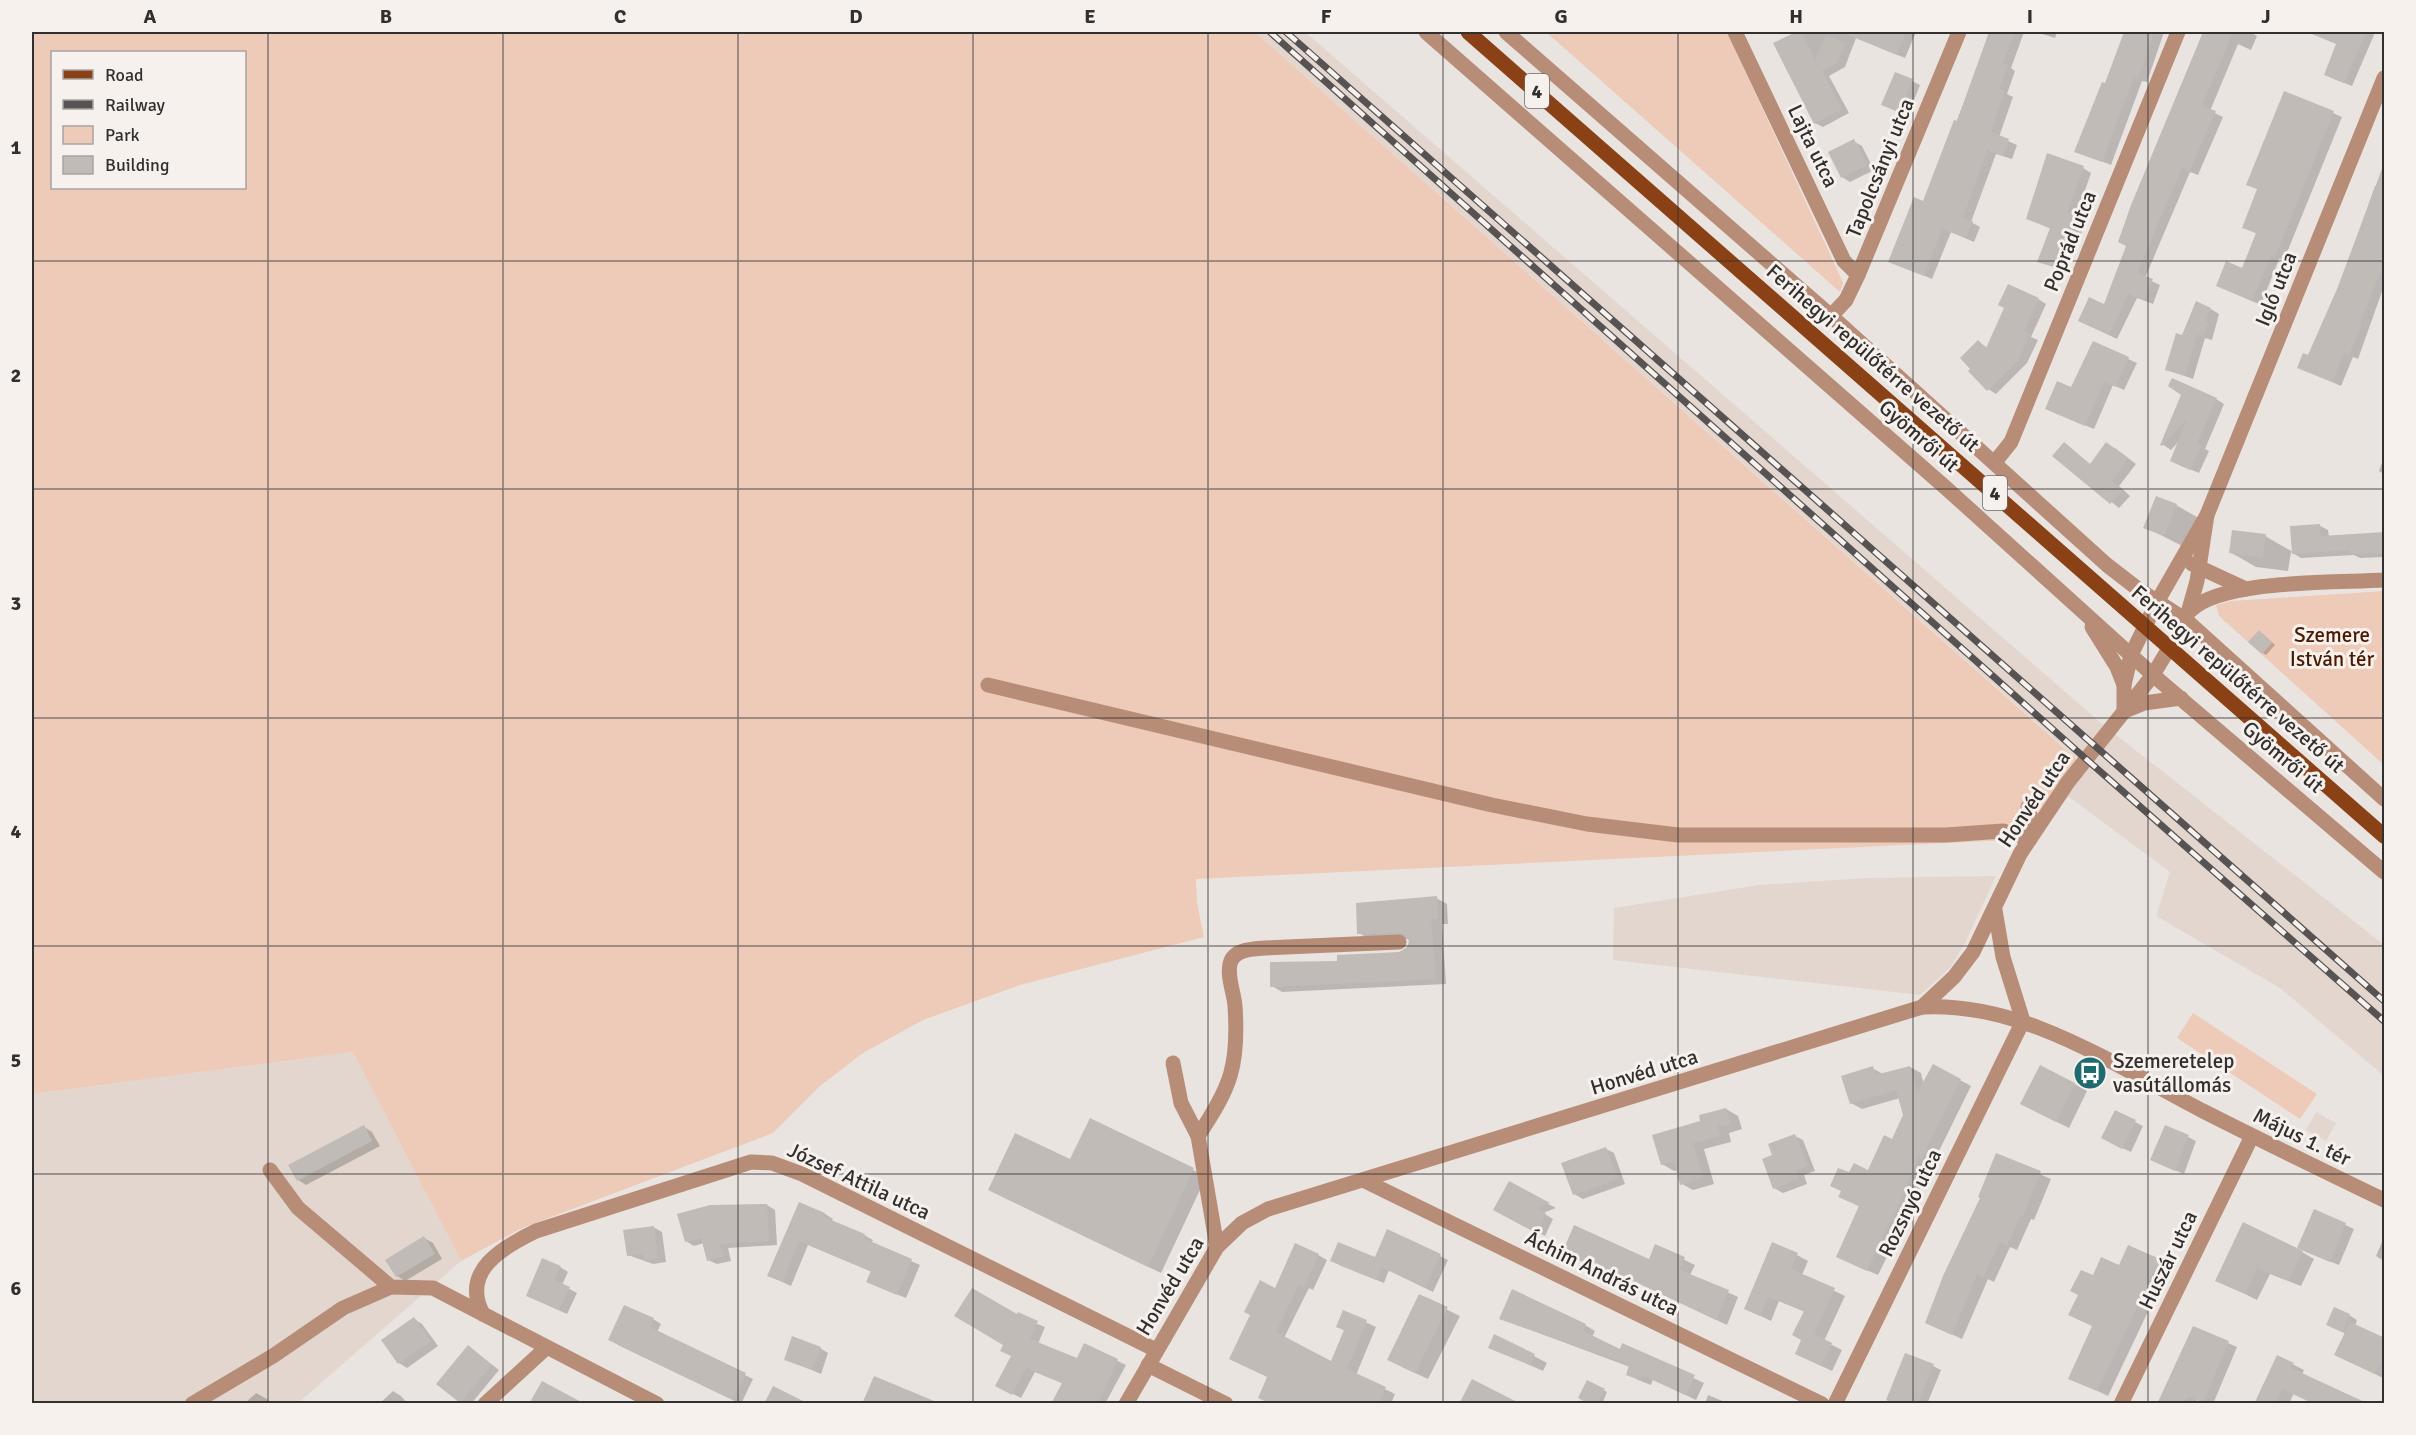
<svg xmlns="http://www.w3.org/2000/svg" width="2416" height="1435" viewBox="0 0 2416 1435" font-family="Signika,sans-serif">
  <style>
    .built { fill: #e3d6cf }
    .green { fill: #eecab8; fill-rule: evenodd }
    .shadow { fill: #0003 }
    .building { fill: #c1bbb8 }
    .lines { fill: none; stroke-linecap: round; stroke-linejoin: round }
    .minor { stroke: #b78d78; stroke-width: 15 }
    .major { stroke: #894115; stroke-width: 15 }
    .rail-casing { stroke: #565352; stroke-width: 7 }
    .rail { stroke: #f7f1ee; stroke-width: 4.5; stroke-dasharray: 14; stroke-linecap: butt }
    .grid { fill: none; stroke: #32302f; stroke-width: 1.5; stroke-opacity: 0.55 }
    .labels { text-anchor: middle; stroke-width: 6; stroke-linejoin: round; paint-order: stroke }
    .shield { fill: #f7f1ee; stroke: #6d6a68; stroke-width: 1.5 }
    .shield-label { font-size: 20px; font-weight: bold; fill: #32302f }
    .street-label { font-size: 21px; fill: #32302f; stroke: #f7f1ee }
    .park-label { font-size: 21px; fill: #4a1a00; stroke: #f7f1ee }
    .poi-label { font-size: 21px; fill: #32302f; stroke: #f7f1ee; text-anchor: start }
    .neatline { fill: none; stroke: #32302f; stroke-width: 2 }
    .grid-label { font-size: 20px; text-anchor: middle; font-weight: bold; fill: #32302f }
  </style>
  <rect width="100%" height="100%" fill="#eae4e1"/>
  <g class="built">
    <path d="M1255,32h50l796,691 283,222v131l-104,-88 -124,-72 14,-44 -109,-81 21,-28z"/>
    <path d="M1996,876l-31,67 -15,25 -30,27 -307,-35 1,-52 145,-23 109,-7z"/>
    <path d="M353,1052l108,209 -163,142h-266v-309z"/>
    <path d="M2316,1112l20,11 -10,18 -20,-11z"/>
  </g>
  <g class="green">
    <path d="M32,32h1223l827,732 -52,75 -834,40 1,24 7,34 -184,48 -97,35 -60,33 -43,33 -47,47 -251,95 -61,33 -108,-209 -321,42zM52,52h192v136h-192z"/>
    <path d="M1546,32h181l113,244 3,7 -3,9z"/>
    <path d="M2384,591v174l-165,-149 -3,-11 15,-4z"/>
    <path d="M2193,1013l124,81 -17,25 -123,-81z"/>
  </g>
  <g class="shadow">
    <path d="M1799,32h117l-11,26 -49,-20 -11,29 -16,9 20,37 -26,14 -8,-4 -40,-79z"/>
    <path d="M1992,32h32l-13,36 4,3 -8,23 6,3 -14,40 18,8 -5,14 -16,-5 -25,68 9,5 -6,15 -23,-10 -19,47 -42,-18 34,-58z"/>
    <path d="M2036,32h21l-2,6z"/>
    <path d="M2126,32h38l-17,50 -5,-1 -31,84 -35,-14 30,-66z"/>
    <path d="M2210,32h40l7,4 -6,14 -13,-6 -28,67 13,6 -25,58 -8,-3 -45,106 15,7 -7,19 -16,-6 -20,41 -29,-14 16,-19z"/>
    <path d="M2338,32h35l1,3 -22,51 -18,-7 4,-35 -4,-2z"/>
    <path d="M1912,81l8,4 -12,30 -17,-6z"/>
    <path d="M2333,113l9,4 -58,143 -5,-1 -18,46 -43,-19 25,-16 14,-36 -13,-7z"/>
    <path d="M1853,141l9,5 12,24 -24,12 -8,-5z"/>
    <path d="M2083,168l8,5 -15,43 10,5 -20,51 -27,-11 12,-32 -23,-11z"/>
    <path d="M2375,186l9,3v97l-26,73 -5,-2 -12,29 -43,-19 11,-10 30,-68z"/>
    <path d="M2038,299l8,5 -15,33 7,3 -11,23 -31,31 -8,-5 -10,-47 10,6z"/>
    <path d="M2211,309l8,5 -7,26 -7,-2 -12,41 -27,-10 16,-32z"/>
    <path d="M2093,343l44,20 -13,27 -11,-5 -19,44 -39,-16 17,-24z"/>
    <path d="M2183,394l33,5 8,5 -19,45 4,2 -10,22 -19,-8 -1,-24 -8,9 -9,-6z"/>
    <path d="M2064,444l27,21 24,-17 21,16 -17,22 11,10 -11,12 -65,-52z"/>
    <path d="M2384,457v17l-5,-3z"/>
    <path d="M2176,505l26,15 -12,30 -45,-23z"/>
    <path d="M2320,526l8,4 1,7 55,-3v23l-24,1 -6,-3 -53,3 -10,-6 -3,19 -32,-4 -26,-15 35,-16 28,16 -2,-25z"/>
    <path d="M2263,634l12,11 -9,10 -3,-2z"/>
    <path d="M1436,898l11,6 1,20h-6l4,60 -164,8 -10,-6 67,-23 61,-10 9,-5v-9h-40l-10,-6z"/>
    <path d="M1934,1066l37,20 -93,189 -30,-13 12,-55 -20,-11 10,-22 19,-2 24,-31 11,-26 -4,-17 -38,11 -11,-6 21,-35 11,6 27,-7 11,6 3,12z"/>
    <path d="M2075,1084l12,7 -18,37 -34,-17z"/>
    <path d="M1726,1109l12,7 4,13 -13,4 2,9 -27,7 10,35 -21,6 -11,-6 -4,-14 -4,1 -12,-7 40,-42z"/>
    <path d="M2115,1112l28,14 -12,26 -20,-9z"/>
    <path d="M364,1127l8,5 8,14 -74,39 -8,-5z"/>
    <path d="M1795,1136l8,4 12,31 -11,4 3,9 -24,9 -9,-5v-32z"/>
    <path d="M2188,1137l8,4 -12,33 -24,-10z"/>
    <path d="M1606,1149l8,4 11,31 -42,15 -9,-5z"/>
    <path d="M1996,1155l55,24 -17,41 -3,-1 -14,31 -7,-3 -16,35 -6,-3 -26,60 -35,-16 55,-125z"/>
    <path d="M1071,1161l122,9 13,7 -45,96 -158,-76z"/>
    <path d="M1509,1183l47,25 -13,5 10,6 -8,17 -50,-27z"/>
    <path d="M799,1204l26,10 8,5 -2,3 33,13 9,5 -2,3 49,22 -14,33 -30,-12 -4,-14 -64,-27 -17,41 -22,-10z"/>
    <path d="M767,1205l8,5 2,35 -49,3 3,13 -14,3 -9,-4 -4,-17 -10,3 -8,-5z"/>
    <path d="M2315,1211l39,18 -15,36 -33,-13z"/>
    <path d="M653,1227l9,5 4,30 -13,2 -25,-9z"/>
    <path d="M1388,1231l60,29 -15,32 -44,-22 -5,13 -45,-18 37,-6z"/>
    <path d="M424,1238l9,5 9,16 -37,22 -8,-5z"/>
    <path d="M2382,1242l2,2v17l-8,-5z"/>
    <path d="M1656,1246l39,19 -5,10 48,22 -11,28 -93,-44 -2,3 -58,-26 75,3z"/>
    <path d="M2302,1252l12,7 -13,27 -31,-12 -13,26 -40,-20z"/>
    <path d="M1318,1255l9,5 -14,30 -4,-2 -25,50 48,25 13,-32 -7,-4 6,-15 32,15 -20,48 39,19 -4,10h-120l-2,-27 6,-87z"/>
    <path d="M1797,1255l11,6 -6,14 43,21 -21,45 18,9 -10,21 -25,-12 -4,-19 2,-28 -26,-11 -8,20 -25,-12z"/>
    <path d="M2159,1261l10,6 -61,129 -38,-18 50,-111z"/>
    <path d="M560,1267l8,5 -6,13 15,8 -10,21 -31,-14z"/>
    <path d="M1419,1296l41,20 -32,63 -26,-12z"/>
    <path d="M2349,1315l8,5 -2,6 29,14 -1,38 -39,-19 2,-25 -18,-9z"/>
    <path d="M1017,1316l28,11 -7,17 40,15 6,-14 42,20 -21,39h-52l11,-20 -29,-12 -14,26 -24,-12 16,-30z"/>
    <path d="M414,1319l8,5 16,22 -31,22 -8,-5z"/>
    <path d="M653,1319l8,5 -4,8 96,47 -12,25 -123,-59z"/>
    <path d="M1501,1319l84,6 10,6 -3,6 29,14 2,-6 81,38 -8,17 -43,-21 -2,6 -13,-5 -11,-6 3,-7z"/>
    <path d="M2193,1328l44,19 -24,57 -16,-4 -2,4h-36z"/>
    <path d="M469,1347l30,23 -28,34h-8l-2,-2z"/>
    <path d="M1490,1347l44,9 13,7 -4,8z"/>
    <path d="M820,1348l8,5 -7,21 -35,-15z"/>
    <path d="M2278,1357l26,13 -15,34h-30z"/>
    <path d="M1933,1366l8,4 -14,34h-32z"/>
    <path d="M1588,1382l19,10 -5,12h-10z"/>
    <path d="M393,1391l8,5 7,8h-29z"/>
    <path d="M256,1393l11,6 4,5h-27z"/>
    <path d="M1708,1395l22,9h-25z"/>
  </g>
  <g class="building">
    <path d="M1796,32h5l14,28 11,-25 19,8 -8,20 -15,8 20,38 -28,15 -41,-81z"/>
    <path d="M1841,32h65l-9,23z"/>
    <path d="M1989,32h26l-12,31 5,2 -9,24 6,2 -14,41 18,7 -6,17 -16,-6 -24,68 10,3 -7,17 -24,-9 -18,47 -36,-14 26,-65 9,4 31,-81 3,1z"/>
    <path d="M2124,32h30l-16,47 -4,-2 -32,85 -28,-10 28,-70 3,1z"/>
    <path d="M2203,32h30l-31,74 14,5 -27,61 -7,-4 -45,105 16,6 -9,21 -16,-6 -19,41 -31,-14 11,-24 15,7 22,-58 -8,-4 13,-37z"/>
    <path d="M2307,32h59l-22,51 -20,-8 12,-31z"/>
    <path d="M1895,72l18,7 -14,33 -18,-7z"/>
    <path d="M2284,91l50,20 -59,146 -4,-2 -19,46 -36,-15 10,-25 16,7 14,-35 -14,-5 15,-39 -11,-4z"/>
    <path d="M1854,139l13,26 -26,13 -13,-26z"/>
    <path d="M2047,153l37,13 -16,45 10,4 -20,53 -21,-6 13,-34 -24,-9z"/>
    <path d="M2383,166l2,95 -25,62 2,2 -13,30 -5,-2 -12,29 -35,-14 6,-15 5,2 29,-66z"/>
    <path d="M2008,284l31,14 -15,33 6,3 -11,25 -32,32 -19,-20 2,-2 -10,-11 18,-18 8,8 18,-40 -6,-3z"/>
    <path d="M2196,301l15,7 -5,13 3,2 -6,14 -6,-3 -12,42 -20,-6 11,-37 6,2z"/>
    <path d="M2093,341l36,16 -13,30 -12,-5 -19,44 -40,-17 12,-28 14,6z"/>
    <path d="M2172,378l45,20 -20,45 5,2 -12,25 -20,-9 17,-42 -25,27 -2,-1 21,-50 -13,-9z"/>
    <path d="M2064,442l26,22 16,-22 22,16 -16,23 11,9 -13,14 -58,-48z"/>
    <path d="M2156,496l21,8 -13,32 -21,-8z"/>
    <path d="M2320,524l1,12 64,-4v21l-35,1v-4l-58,4 -2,-28z"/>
    <path d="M2232,530l34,4 -3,24 -34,-5z"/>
    <path d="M2259,630l13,13 -10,11 -14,-12z"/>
    <path d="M1437,896l1,23h-7l5,60 -166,8v-25l67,-1v-6l62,-3 8,-5 2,-6 -6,-8 -46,1 -1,-31z"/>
    <path d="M1933,1064l28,15 -40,80 -3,-1 -26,63h-2l-23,50 -31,-14 23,-51 -21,-9 3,-6 -11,-5 8,-18 11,4 5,-9 14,7 16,-35 8,4 11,-24 -7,-25 -46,14 -9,-28 32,-10 2,9 35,-9 7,27z"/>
    <path d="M2040,1065l35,18 -19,39 -36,-18z"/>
    <path d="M1726,1108l5,15 -13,3 2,10 -27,7 10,35 -23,7 -6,-23 -13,3 -9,-30 48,-14 -1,-6z"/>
    <path d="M2115,1110l21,10 -14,29 -21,-11z"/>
    <path d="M1090,1118l104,50 -46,99 -160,-77 27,-57 55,26z"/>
    <path d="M364,1125l8,16 -75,40 -9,-16z"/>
    <path d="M2165,1125l24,10 -14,36 -25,-11z"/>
    <path d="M1795,1134l13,32 -12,5 3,8 -26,10 -11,-30 10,-4 -4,-11z"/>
    <path d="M1606,1147l12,32 -45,16 -12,-32z"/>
    <path d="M1996,1153l45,18 -18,45 -2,-1 -14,31 -7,-4 -17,35 -6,-3 -25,61 -27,-12 18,-47 37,-78 -2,-1z"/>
    <path d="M1509,1181l41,22 -14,5 10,5 -10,20 -43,-23z"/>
    <path d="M799,1202l26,11 -1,4 41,17 -2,4 49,21 -15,36 -31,-13 5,-11 -72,-30 -16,41 -16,-6z"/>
    <path d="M767,1204l2,37 -49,3 4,12 -17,5 -6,-23 -16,4 -8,-28 33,-9z"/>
    <path d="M2314,1209l32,14 -16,39 -33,-14z"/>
    <path d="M2243,1222l60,29 -14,29 -32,-12 -12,26 -30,-13z"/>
    <path d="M1574,1225l75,34 6,-15 30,13 -5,13 49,20 -13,30 -93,-44 -1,3 -60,-26z"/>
    <path d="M654,1226l4,32 -14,2 -1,-6 -16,2 -4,-26z"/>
    <path d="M1387,1229l54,25 -16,34 -44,-21 -5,13 -46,-19 8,-19 37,15z"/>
    <path d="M424,1236l11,18 -39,23 -11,-17z"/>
    <path d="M1772,1242l26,11 -7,16 44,19 -21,46 18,9 -11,23 -26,-12 6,-14 -9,-5 12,-24 -36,-14 -8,19 -16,-7z"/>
    <path d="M1295,1243l24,11 -15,33 -5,-2 -23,47 55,29 13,-31 -8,-3 7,-17 24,10 -20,49 39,18 -7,17h-108l-13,-6 9,-21 -38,-18 21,-44 -6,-3 16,-32 15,8z"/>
    <path d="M2128,1245l32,14 -63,132 -29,-12 24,-53 -24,-11 10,-20 -8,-4 11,-21 12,5 8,-18 18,8z"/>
    <path d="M542,1258l19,8 -7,14 16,7 -11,23 -33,-14z"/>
    <path d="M972,1288l45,26 1,-2 20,9 -8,18 47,19 7,-15 34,16 -20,45h-47l11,-21 -36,-15 -14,27 -17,-9 16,-30 -11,-5 3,-6 -49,-29z"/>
    <path d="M1512,1289l74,35 -3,7 37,18 2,-6 73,32 -10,20 -43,-20 -2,5 -14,-5 3,-10 -130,-46z"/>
    <path d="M1419,1294l29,13 -33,66 -28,-13z"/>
    <path d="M624,1305l30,13 -4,9 96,46 -13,27 -125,-60z"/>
    <path d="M2334,1307l16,7 -8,18 -16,-7z"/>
    <path d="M414,1317l17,24 -33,23 -17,-24z"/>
    <path d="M2350,1322l35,16v15l-10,21 -41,-19z"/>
    <path d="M2193,1326l36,15 -26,62 -15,-7 -3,8h-28z"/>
    <path d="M1494,1334l41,20 -5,11 -42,-17z"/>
    <path d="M792,1336l29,11 -9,23 -28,-10z"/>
    <path d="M468,1345l24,20 -32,38 -24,-19z"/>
    <path d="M1905,1353l29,11 -16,40h-23l-9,-4z"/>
    <path d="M2277,1355l17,8 -3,5 78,36h-55l-32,-15 -7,15h-21z"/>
    <path d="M874,1376l65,27v1h-77z"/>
    <path d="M1472,1379l49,25h-62z"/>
    <path d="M1587,1380l18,9 -8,15h-8l-11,-6z"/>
    <path d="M542,1381l43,23h-56z"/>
    <path d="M773,1386l36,18h-45z"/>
  </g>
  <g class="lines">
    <g class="minor">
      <path d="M1426,32l520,456 207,187 231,197"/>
      <path d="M1506,32l325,284 276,249 31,24 48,31 198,179"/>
      <path d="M1735,32l109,229 14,14"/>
      <path d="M1831,316l15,-16 12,-25 101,-243"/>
      <path d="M1995,462l16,-20 167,-410"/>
      <path d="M2192,564l54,25"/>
      <path d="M2191,610c33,-31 146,-27 193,-30"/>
      <path d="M2092,627l25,40 7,18"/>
      <path d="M988,685l504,120 95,19 91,11h268l57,-4 27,8"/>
      <path d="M2127,710l17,-7 37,-5"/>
      <path d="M2124,712v-27l7,-30 26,-53 50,-87 177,-437"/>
      <path d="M2028,807l6,25"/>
      <path d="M1995,910l8,47 20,64"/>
      <path d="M1922,1007c102,-6 195,60 283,105 59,30 119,59 179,88"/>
      <path d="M1173,1063l8,40 17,33 19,111"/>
      <path d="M1198,1136c33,-49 41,-71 37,-130 -1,-13 -8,-29 -5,-42 3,-15 23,-15 35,-16l134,-6"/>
      <path d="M270,1170l28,38 93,79 42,1 50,26"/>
      <path d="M1365,1181l457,223"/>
      <path d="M1148,1365l78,39"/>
      <path d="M192,1404l81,-48 70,-48 48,-21"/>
      <path d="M485,1404l61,-56"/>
      <path d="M657,1404l-174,-90c-23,-43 20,-67 53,-83l215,-69 21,1 30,11 354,176"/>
      <path d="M1126,1404l91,-157 25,-24 26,-14 654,-202 32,-30 19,-25 47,-98 48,-72 85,-107 33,-55 11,-39 10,-66"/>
      <path d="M1835,1404l188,-383"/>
      <path d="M2121,1404l131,-268"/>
    </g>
    <path class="major" d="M1468,32l916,804"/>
    <g class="rail-casing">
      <g id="rail">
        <path d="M1270,32l816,727 298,262"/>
        <path d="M1286,32l1098,969"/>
      </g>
    </g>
    <use href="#rail" class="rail"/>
  </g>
  <path class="grid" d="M268,32v1372M503,32v1372M738,32v1372M973,32v1372M1208,32v1372M1443,32v1372M1678,32v1372M1913,32v1372M2148,32v1372M32,261h2352M32,489h2352M32,718h2352M32,946h2352M32,1174h2352"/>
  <defs>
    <g id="bus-disc" transform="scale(1.725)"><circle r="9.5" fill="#1f6b6d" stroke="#f7f1ee"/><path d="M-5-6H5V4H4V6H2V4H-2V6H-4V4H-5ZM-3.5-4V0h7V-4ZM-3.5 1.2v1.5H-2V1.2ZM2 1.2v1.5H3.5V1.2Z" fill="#fff"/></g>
  </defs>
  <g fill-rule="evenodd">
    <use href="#bus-disc" x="2090" y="1073"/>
  </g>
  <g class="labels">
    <g class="shield">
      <rect x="1525" y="74" width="24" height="34" rx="4.5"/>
      <rect x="1983" y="476" width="24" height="34" rx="4.5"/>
    </g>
    <g class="shield-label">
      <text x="1537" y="98">4</text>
      <text x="1995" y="500">4</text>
    </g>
    <g class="street-label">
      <text transform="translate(1813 146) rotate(64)" y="7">Lajta utca</text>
      <text transform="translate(1880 168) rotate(-68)" y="7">Tapolcsányi utca</text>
      <text transform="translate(2070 241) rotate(-68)" y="7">Poprád utca</text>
      <text transform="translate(2276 289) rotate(-68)" y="7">Igló utca</text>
      <text transform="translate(1873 358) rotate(41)" y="7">Ferihegyi repülőtérre vezető út</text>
      <text transform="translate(1919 436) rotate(41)" y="7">Gyömrői út</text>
      <text transform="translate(2238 679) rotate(41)" y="7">Ferihegyi repülőtérre vezető út</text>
      <text transform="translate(2283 757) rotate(40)" y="7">Gyömrői út</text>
      <text transform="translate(2034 799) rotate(-56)" y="7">Honvéd utca</text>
      <text transform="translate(1644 1072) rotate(-17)" y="7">Honvéd utca</text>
      <text transform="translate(2302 1137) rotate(26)" y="7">Május 1. tér</text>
      <text transform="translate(859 1181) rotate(25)" y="7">József Attila utca</text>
      <text transform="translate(1910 1203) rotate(-64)" y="7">Rozsnyó utca</text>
      <text transform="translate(2168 1260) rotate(-64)" y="7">Huszár utca</text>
      <text transform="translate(1602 1273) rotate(26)" y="7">Áchim András utca</text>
      <text transform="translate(1170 1286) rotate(-59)" y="7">Honvéd utca</text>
    </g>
    <g class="park-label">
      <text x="2332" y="642">Szemere<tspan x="2332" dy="24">István tér</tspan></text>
    </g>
    <g class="poi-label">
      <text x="2113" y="1068">Szemeretelep<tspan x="2113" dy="24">vasútállomás</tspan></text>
    </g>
  </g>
  <rect width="2416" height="1435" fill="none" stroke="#f7f1ee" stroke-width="66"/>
  <rect x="51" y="51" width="195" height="138" fill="#f7f1ee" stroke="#a8a4a2" stroke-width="1.5"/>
  <rect x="63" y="70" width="30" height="9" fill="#894115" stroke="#a8a4a2" stroke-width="1.5"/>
  <text x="105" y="81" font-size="18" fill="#32302f">Road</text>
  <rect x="63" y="100" width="30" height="9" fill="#565352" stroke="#a8a4a2" stroke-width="1.5"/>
  <text x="105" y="111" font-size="18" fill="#32302f">Railway</text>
  <rect x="63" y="126" width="30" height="18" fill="#eecab8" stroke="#a8a4a2" stroke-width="1.5"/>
  <text x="105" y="141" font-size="18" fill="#32302f">Park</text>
  <rect x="63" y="156" width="30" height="18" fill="#c1bbb8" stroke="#a8a4a2" stroke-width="1.5"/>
  <text x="105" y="171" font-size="18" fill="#32302f">Building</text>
  <rect x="33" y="33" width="2350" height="1369" class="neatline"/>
  <g class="grid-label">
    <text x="150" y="23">A</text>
    <text x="386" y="23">B</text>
    <text x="620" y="23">C</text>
    <text x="856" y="23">D</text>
    <text x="1090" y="23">E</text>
    <text x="1326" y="23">F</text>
    <text x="1561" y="23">G</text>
    <text x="1796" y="23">H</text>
    <text x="2030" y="23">I</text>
    <text x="2266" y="23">J</text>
    <text x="16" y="154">1</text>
    <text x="16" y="382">2</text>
    <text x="16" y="610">3</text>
    <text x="16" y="838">4</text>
    <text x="16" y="1067">5</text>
    <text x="16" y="1295">6</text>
  </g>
</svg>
